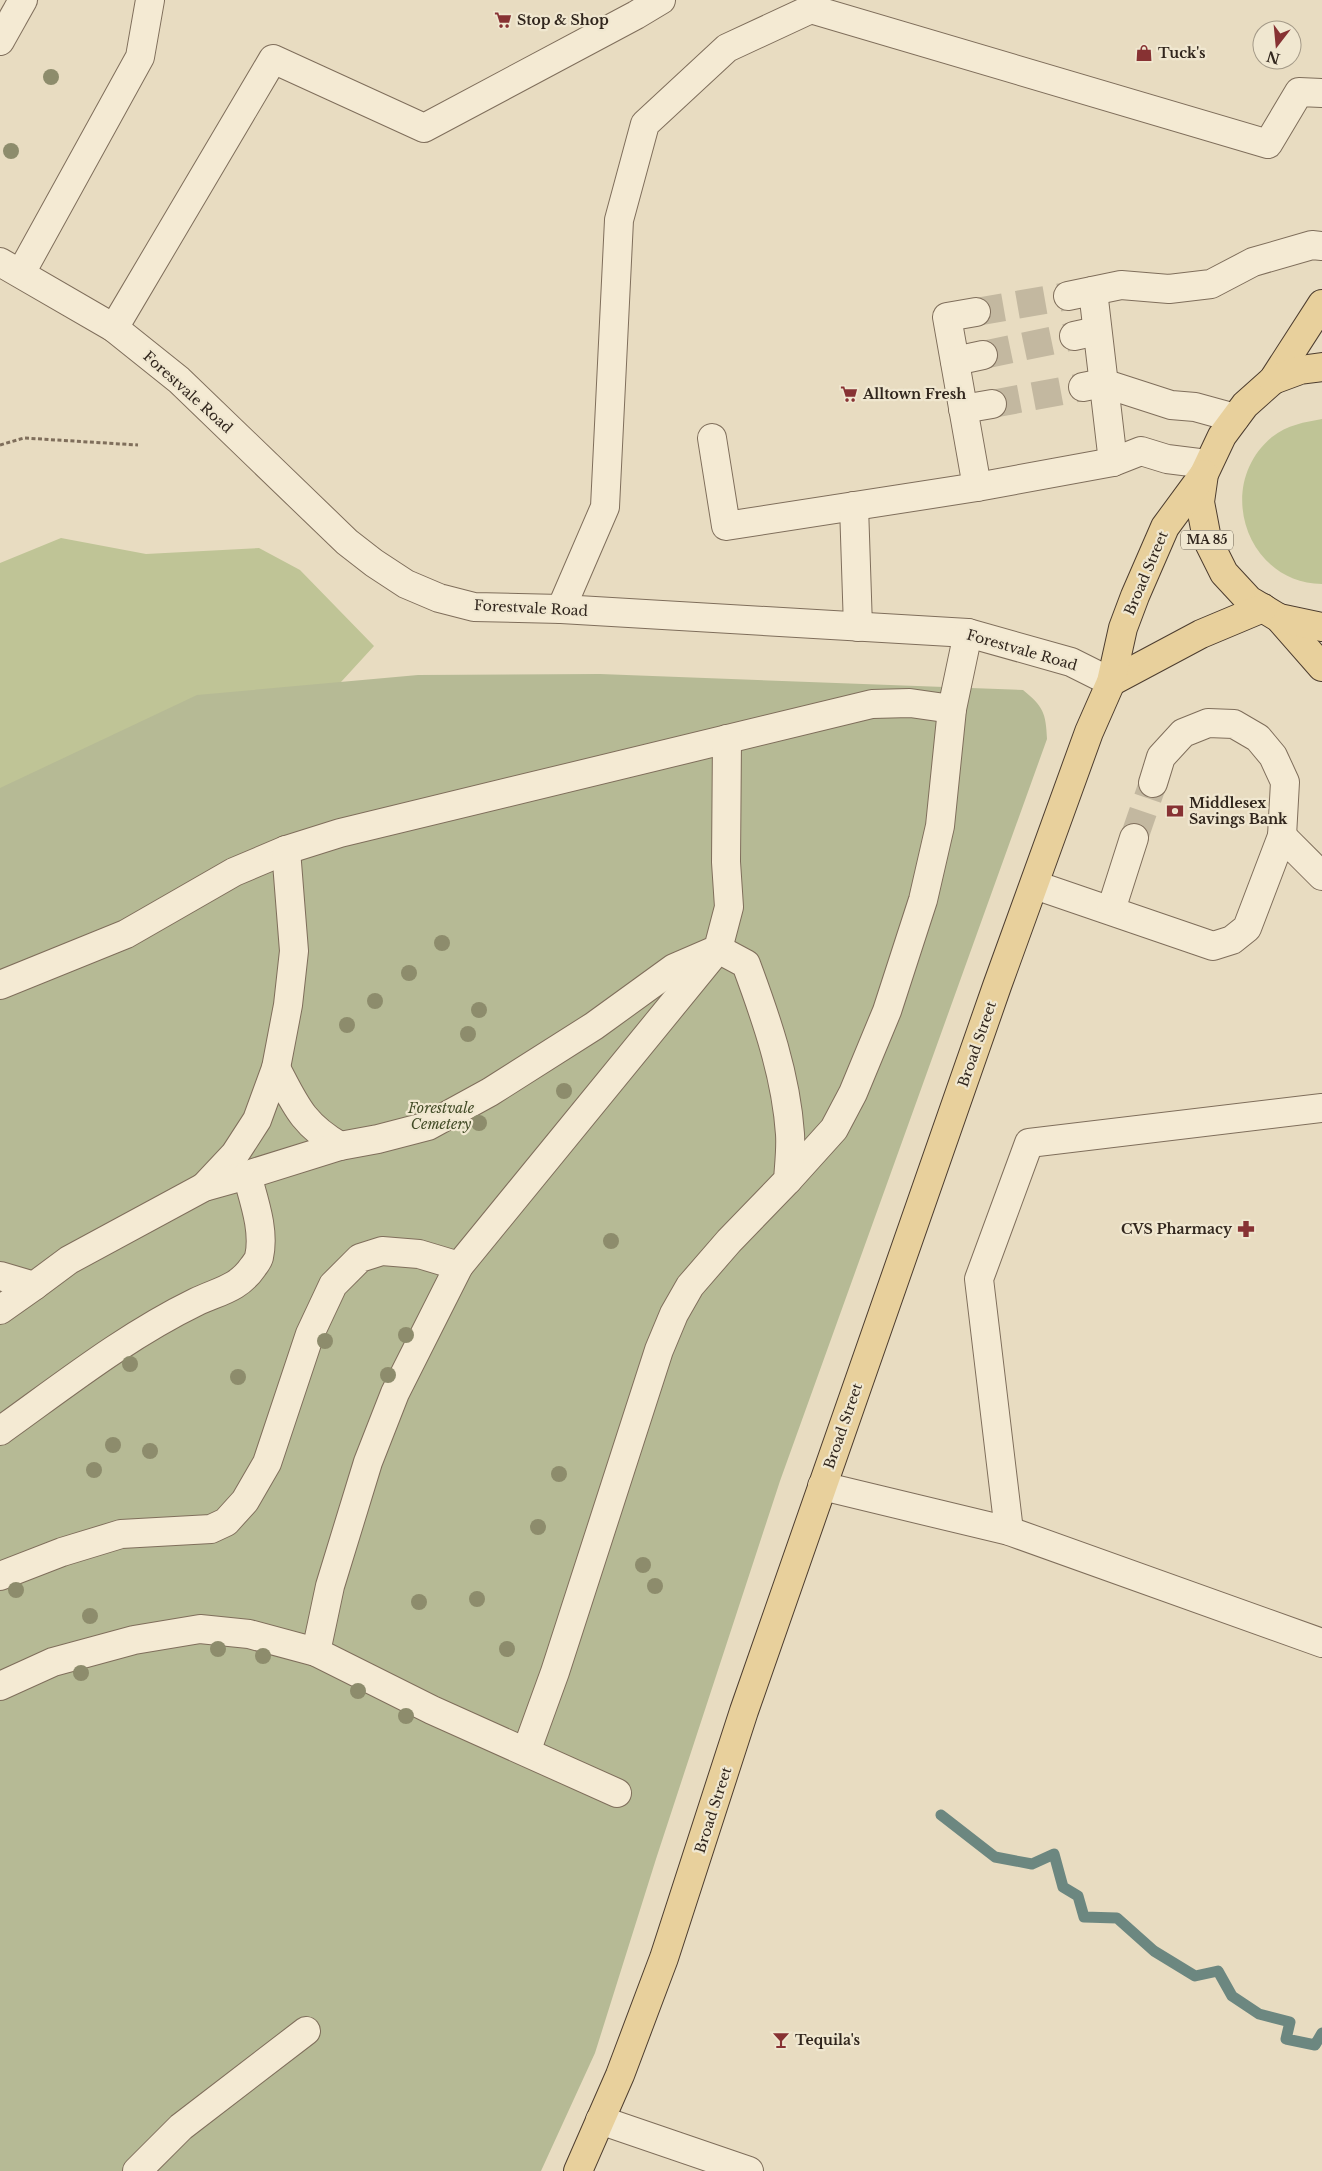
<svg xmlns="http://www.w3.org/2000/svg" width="1322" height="2171" viewBox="0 0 1322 2171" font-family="'Libre Baskerville',serif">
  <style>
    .green { fill: #bfc496 }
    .cemetery { fill: #b6ba95 }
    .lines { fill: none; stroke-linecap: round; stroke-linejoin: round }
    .stream { stroke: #6c8780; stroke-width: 11 }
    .minor-tunnel { stroke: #c3b8a0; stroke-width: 28; stroke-dasharray: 28 14; stroke-linecap: butt }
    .minor-casing { stroke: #7f6e5b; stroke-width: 30 }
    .major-casing { stroke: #4d3d2f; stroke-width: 30 }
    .path { stroke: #7f6e5b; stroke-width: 3; stroke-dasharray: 4 2.5; stroke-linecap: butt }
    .minor { stroke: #f4ead3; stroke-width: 28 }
    .major { stroke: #e8d09c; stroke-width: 28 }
    .tree { fill: #8d8c6c }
    .labels { text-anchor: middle; stroke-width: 4.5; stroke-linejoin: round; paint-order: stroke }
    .shield { fill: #f0e7d0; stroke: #6a6053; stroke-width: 1 }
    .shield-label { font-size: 12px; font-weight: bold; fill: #31261d }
    .poi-label { font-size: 14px; font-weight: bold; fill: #31261d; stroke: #f0e7d0; text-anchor: start }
    .street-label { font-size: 14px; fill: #31261d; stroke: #f0e7d0 }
    .park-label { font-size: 14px; font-style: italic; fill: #424b26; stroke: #f0e7d0 }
  </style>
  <rect width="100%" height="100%" fill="#e8dcc1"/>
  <g class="green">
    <path d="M1322,419v165c-76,-1 -108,-99 -50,-147 15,-12 33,-15 50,-18z"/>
    <path d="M61,538l85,16 113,-6 41,22 74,76 -55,60 -319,106v-249z"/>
  </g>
  <path class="cemetery" d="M600,674l423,16c20,16 23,23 24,49l-267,742 -124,378 -61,194 -54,118h-541v-1383l197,-93 221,-20z"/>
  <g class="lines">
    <path class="stream" d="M941,1815l54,42 37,7 22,-10 9,33 15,9 6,21 33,1 37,33 41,25 23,-5 14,25 27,18 31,8 -4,17 29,6 7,-12"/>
    <g class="minor-tunnel">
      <path d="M976,312l92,-16"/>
      <path d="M983,355l91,-19"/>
      <path d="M992,404l91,-17"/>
      <path d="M1134,838l19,-55"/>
    </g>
    <g class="minor-casing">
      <g id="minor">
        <path d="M0,41l23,-41"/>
        <path d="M0,262l114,66 65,52 168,162 27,21 32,21 33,14 35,9 87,2 407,24 103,29 40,20"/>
        <path d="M21,273l119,-216 10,-57"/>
        <path d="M1093,291l20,171"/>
        <path d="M1068,296l53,-11 48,4 42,-5 42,-22 59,-17 10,1"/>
        <path d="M976,312l-29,5 30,170 136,-25 28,-11 26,8 40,5"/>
        <path d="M114,328l159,-269 151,69 212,-113 25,-15"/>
        <path d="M1074,336l23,-5"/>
        <path d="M955,361l28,-6"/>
        <path d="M1083,387l20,-4 68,22 24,2 40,11"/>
        <path d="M963,409l29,-5"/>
        <path d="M712,438l14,88 251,-39"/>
        <path d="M854,506l4,121"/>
        <path d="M561,609l44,-102 14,-287 26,-96 82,-76 84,-39 457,135 31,-52 23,1"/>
        <path d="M1153,783l8,-26 22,-24 25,-10 26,1 24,14 15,18 12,26 -3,54"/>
        <path d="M1035,885l178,61 19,-6 15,-12 35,-92 40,40"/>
        <path d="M1111,910l23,-72"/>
        <path d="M0,985l126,-51 108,-62 52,-22 54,-17 532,-129 38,-1 42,6 16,-76"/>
        <path d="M276,1068l12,-63 6,-54 -8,-101"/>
        <path d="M788,1180l46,-51 19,-36 34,-82 36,-111 17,-74 12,-117"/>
        <path d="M204,1187l31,-33 22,-34 19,-52c19,36 26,56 64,78"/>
        <path d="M0,1276l34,10 35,-26 135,-73 43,-12"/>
        <path d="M0,1310l34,-24"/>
        <path d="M0,1431c63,-45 126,-95 196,-129 23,-11 42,-13 57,-35 2,-3 5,-6 6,-10 6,-26 -5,-56 -12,-82l93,-29 38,-7 50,-13 62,-34 104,-66 80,-58 44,-19 11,-42 -3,-45 1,-123"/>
        <path d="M822,1486l187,45 313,112"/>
        <path d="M1009,1531l-30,-252 50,-136 293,-35"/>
        <path d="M0,1576l62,-24 59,-18 90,-5 15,-7 19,-21 22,-38 43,-129 23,-49 27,-27 22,-7 37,3 40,12"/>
        <path d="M0,1686l53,-24 81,-22 66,-11 49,5 67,18"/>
        <path d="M526,1752l29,-80 104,-322 15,-36 16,-28 39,-45 59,-61c1,-15 3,-31 2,-46 -4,-59 -24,-116 -44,-170l-28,-15 -259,317 -64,127 -27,69 -38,124 -14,66 116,58 185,83"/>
        <path d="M600,2120l149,51"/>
        <path d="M137,2171l44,-44 125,-96"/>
      </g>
    </g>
    <g class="major-casing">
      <g id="major">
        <path d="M1322,304l-49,76 -28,25 -23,31 -18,38 -4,28 7,37 17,34 25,27 30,18 43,49"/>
        <path d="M1273,380l27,-10 22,-3"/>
        <path d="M1279,618l43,9"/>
        <path d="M1111,682l90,-48 62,-26"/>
        <path d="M578,2171l42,-96 44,-117 80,-247 253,-725 92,-254 22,-50 12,-54 12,-32 30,-69 39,-53"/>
      </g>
    </g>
    <path class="path" d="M0,445l24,-7 114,7"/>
    <use href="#minor" class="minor"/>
    <use href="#major" class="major"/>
  </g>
  <g class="tree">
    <circle cx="51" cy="77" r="8"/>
    <circle cx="11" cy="151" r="8"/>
    <circle cx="442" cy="943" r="8"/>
    <circle cx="409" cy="973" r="8"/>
    <circle cx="375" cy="1001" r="8"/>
    <circle cx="479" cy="1010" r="8"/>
    <circle cx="347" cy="1025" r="8"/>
    <circle cx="468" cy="1034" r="8"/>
    <circle cx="564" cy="1091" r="8"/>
    <circle cx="479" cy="1123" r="8"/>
    <circle cx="611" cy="1241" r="8"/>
    <circle cx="406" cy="1335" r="8"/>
    <circle cx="325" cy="1341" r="8"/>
    <circle cx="130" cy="1364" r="8"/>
    <circle cx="388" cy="1375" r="8"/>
    <circle cx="238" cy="1377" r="8"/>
    <circle cx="113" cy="1445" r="8"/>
    <circle cx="150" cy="1451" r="8"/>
    <circle cx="94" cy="1470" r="8"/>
    <circle cx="559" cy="1474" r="8"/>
    <circle cx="538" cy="1527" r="8"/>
    <circle cx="643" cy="1565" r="8"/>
    <circle cx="655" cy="1586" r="8"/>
    <circle cx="16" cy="1590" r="8"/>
    <circle cx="477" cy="1599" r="8"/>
    <circle cx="419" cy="1602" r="8"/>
    <circle cx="90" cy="1616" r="8"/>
    <circle cx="218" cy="1649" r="8"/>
    <circle cx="507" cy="1649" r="8"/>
    <circle cx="263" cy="1656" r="8"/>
    <circle cx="81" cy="1673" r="8"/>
    <circle cx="358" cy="1691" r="8"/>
    <circle cx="406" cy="1716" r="8"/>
  </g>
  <defs>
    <g id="supermarket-bare" transform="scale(1.35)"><path d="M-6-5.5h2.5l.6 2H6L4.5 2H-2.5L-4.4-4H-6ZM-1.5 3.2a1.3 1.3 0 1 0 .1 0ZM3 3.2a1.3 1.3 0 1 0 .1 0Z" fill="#873233" stroke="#f0e7d0" stroke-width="2.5" paint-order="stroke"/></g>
    <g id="shop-bare" transform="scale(1.35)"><path d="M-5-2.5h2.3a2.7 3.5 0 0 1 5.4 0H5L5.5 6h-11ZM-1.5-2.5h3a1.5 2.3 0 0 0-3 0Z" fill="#873233" stroke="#f0e7d0" stroke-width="2.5" paint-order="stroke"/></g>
    <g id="bank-bare" transform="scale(1.35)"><path d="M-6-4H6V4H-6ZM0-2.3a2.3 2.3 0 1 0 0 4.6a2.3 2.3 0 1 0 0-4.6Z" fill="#873233" stroke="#f0e7d0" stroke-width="2.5" paint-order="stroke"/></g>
    <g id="pharmacy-bare" transform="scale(1.35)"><path d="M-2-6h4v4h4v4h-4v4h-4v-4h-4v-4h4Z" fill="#873233" stroke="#f0e7d0" stroke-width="2.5" paint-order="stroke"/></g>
    <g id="bar-bare" transform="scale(1.35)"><path d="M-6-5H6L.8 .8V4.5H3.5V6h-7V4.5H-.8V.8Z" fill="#873233" stroke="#f0e7d0" stroke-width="2.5" paint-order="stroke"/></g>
  </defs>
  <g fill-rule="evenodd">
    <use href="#supermarket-bare" x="503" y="20"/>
    <use href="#shop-bare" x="1144" y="53"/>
    <use href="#supermarket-bare" x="849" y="394"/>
    <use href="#bank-bare" x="1175" y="811"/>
    <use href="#pharmacy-bare" x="1246" y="1229"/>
    <use href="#bar-bare" x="781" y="2040"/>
  </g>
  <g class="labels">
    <rect class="shield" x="1181" y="530.5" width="52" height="19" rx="4"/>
    <g class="shield-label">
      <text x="1207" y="544">MA 85</text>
    </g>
    <g class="poi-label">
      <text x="517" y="25">Stop &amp; Shop</text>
      <text x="1158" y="58">Tuck's</text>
      <text x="863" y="399">Alltown Fresh</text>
      <text x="1189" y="808">Middlesex<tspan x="1189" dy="16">Savings Bank</tspan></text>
      <text x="1232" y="1234" text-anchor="end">CVS Pharmacy</text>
      <text x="795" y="2045">Tequila's</text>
    </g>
    <g class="street-label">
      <text transform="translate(188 392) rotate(42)" y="5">Forestvale Road</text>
      <text transform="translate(1146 573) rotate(-67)" y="5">Broad Street</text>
      <text transform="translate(531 608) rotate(3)" y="5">Forestvale Road</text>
      <text transform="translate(1022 650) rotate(16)" y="5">Forestvale Road</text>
      <text transform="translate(977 1044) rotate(-71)" y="5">Broad Street</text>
      <text transform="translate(843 1426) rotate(-71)" y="5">Broad Street</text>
      <text transform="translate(713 1810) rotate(-72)" y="5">Broad Street</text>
    </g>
    <g class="park-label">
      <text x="441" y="1113">Forestvale<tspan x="441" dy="16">Cemetery</tspan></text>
    </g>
  </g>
  <g transform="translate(1277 45) rotate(196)"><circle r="24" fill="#f0e7d0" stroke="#a49a88"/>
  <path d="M0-4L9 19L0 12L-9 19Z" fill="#873233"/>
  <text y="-8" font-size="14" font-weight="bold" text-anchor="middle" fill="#31261d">N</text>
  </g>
</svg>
